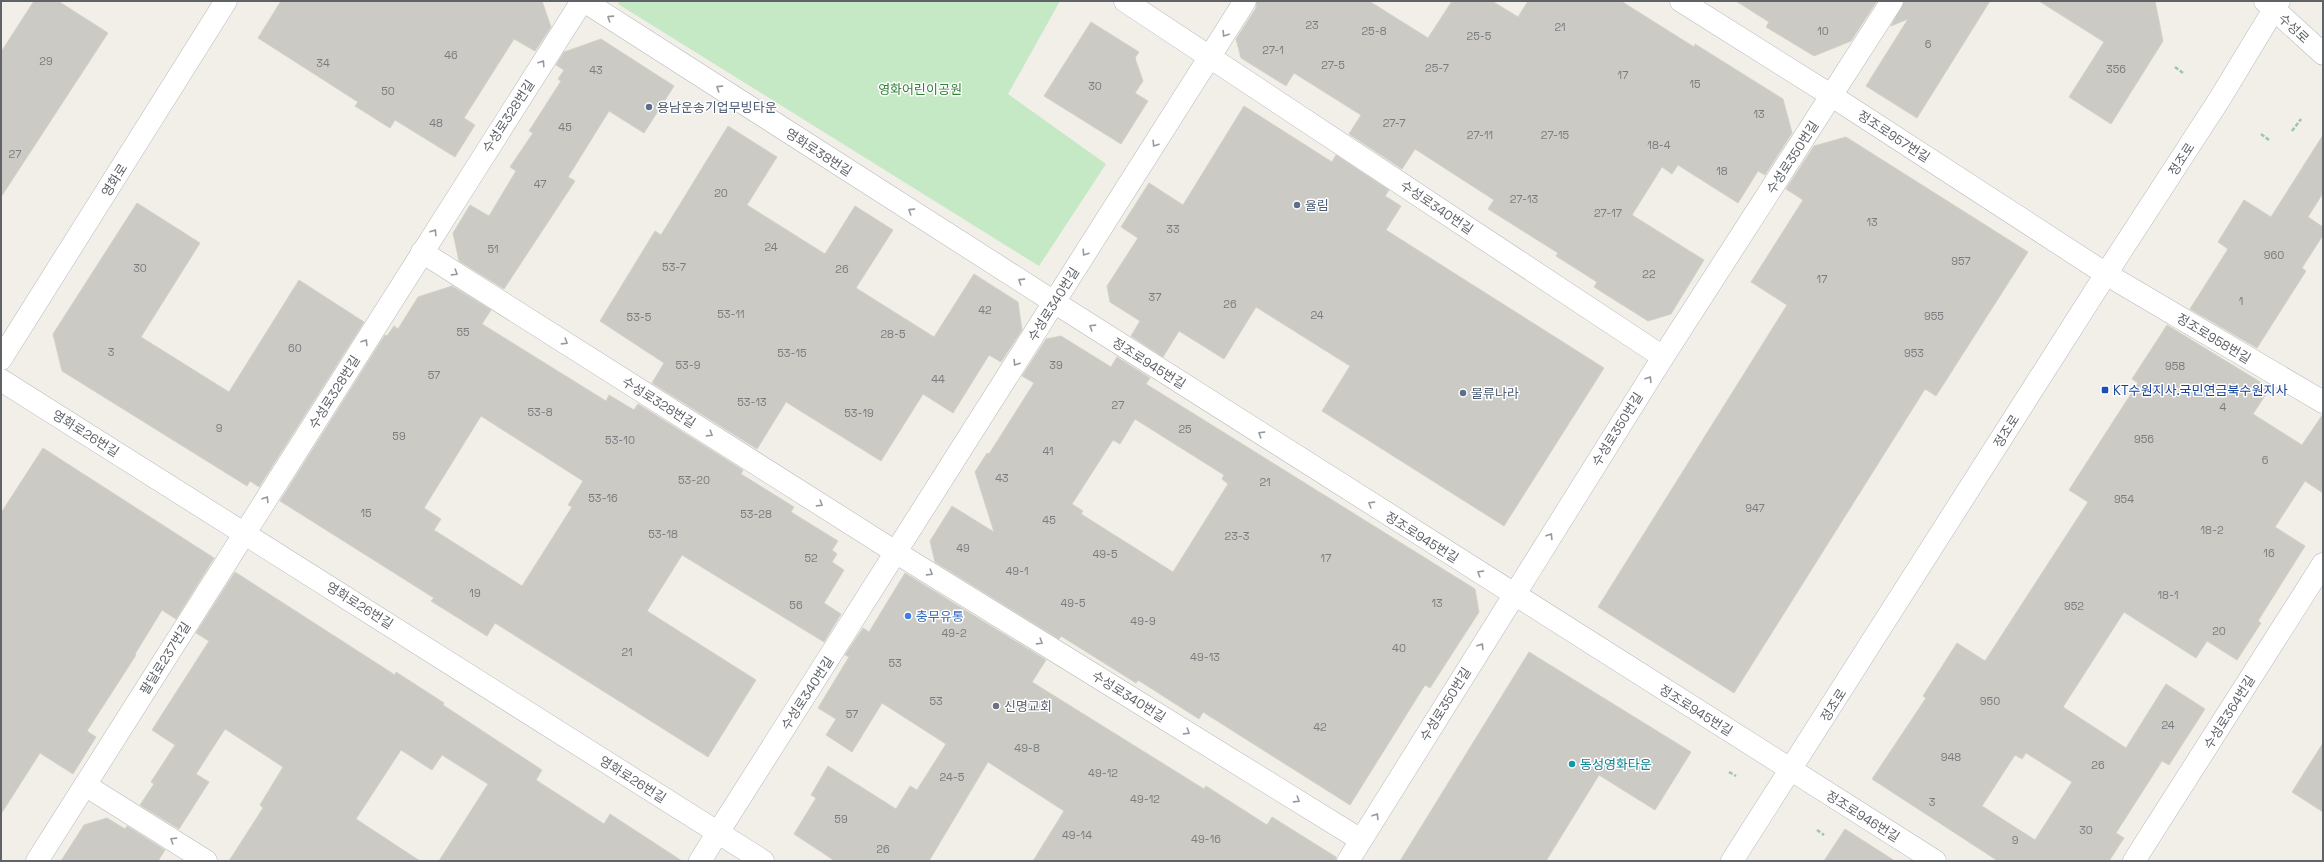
<svg xmlns="http://www.w3.org/2000/svg" width="2324" height="862" viewBox="0 0 2324 862" font-family="'Space Grotesk','Noto Sans KR',sans-serif">
  <style>
    .green { fill: #c5e8c5 }
    .building { fill: #cccac5; stroke: #d6d1c6; fill-rule: evenodd }
    .lines { fill: none; stroke-linecap: round; stroke-linejoin: round }
    .street-casing { stroke: #b5b8bc; stroke-width: 23 }
    .secondary-casing { stroke: #b6babf; stroke-width: 23 }
    .path { stroke: #9cc7a9; stroke-width: 2.5; stroke-dasharray: 4 2; stroke-linecap: butt }
    .street { stroke: #fff; stroke-width: 22 }
    .secondary { stroke: #fff; stroke-width: 22 }
    .oneway { stroke: #979a9d }
    .service-dot { fill: #5c6f8a; stroke: #fff; stroke-width: 1.5 }
    .transit-dot { fill: #1a4fb4; stroke: #fff; stroke-width: 1.5 }
    .shop-dot { fill: #3f7fe0; stroke: #fff; stroke-width: 1.5 }
    .worship-dot { fill: #6b7280; stroke: #fff; stroke-width: 1.5 }
    .culture-dot { fill: #0f9aa8; stroke: #fff; stroke-width: 1.5 }
    .labels { text-anchor: middle; stroke-width: 3; stroke-linejoin: round; paint-order: stroke }
    .number-label { font-size: 11px; fill: #7a7d7f }
    .street-label { font-size: 13px; fill: #5f6368; stroke: #fff }
    .park-label { font-size: 13px; fill: #348238; stroke: #fff }
    .service-label { font-size: 13px; fill: #4e5e75; stroke: #fff; text-anchor: start }
    .transit-label { font-size: 13px; fill: #164399; stroke: #fff; text-anchor: start }
    .shop-label { font-size: 13px; fill: #366cbe; stroke: #fff; text-anchor: start }
    .worship-label { font-size: 13px; fill: #5b616d; stroke: #fff; text-anchor: start }
    .culture-label { font-size: 13px; fill: #0d838f; stroke: #fff; text-anchor: start }
  </style>
  <rect width="100%" height="100%" fill="#f1efe8"/>
  <path class="green" d="M620,1h440l-52,93 98,70 -67,102 -421,-262z"/>
  <g class="building">
    <path d="M34,1h24l50,32 -107,164v-145z"/>
    <path d="M281,1h261l9,26 -16,24 -21,-12 -50,79 11,7 -20,32 -60,-37 -5,8 -35,-22 3,-4 -100,-64z"/>
    <path d="M1257,1h112l59,37 24,-37h40l26,16 10,-16h93l73,46 1,-3 88,55 9,34 -27,42 -7,-4 -20,32 -60,-38 -6,9 -10,-7 -30,48 72,45 -33,54 -23,7 -54,-34 3,-5 -41,-26 2,-3 -70,-44 6,-9 -79,-51 -13,20 -53,-35 12,-19 -67,-42 -8,13 -45,-28 -5,-19 20,-31z"/>
    <path d="M1736,1h141l-26,40 -37,15 -48,-29 3,-5z"/>
    <path d="M1904,1h86l-73,117 -51,-32 42,-67 -17,7z"/>
    <path d="M2039,1h116l8,40 -52,83 -42,-27 35,-55z"/>
    <path d="M1091,22l48,30 -4,6 8,23 -8,12 13,8 -27,43 -77,-48z"/>
    <path d="M601,39l73,47 -30,47 -35,-22 -41,66 7,4 -71,108 -45,-28 -6,-28 17,-28 19,11 27,-45 -6,-4 23,-34 -4,-2 32,-50 -3,-2 6,-9 -8,-5 8,-13z"/>
    <path d="M1244,106l88,56 4,-7 53,35 -4,6 16,10 -15,24 218,138 -100,158 -182,-115 28,-45 -94,-59 -32,52 -45,-28 -16,26 -32,-21 9,-15 -30,-19 -3,-16 31,-48 -17,-11 28,-44 34,22z"/>
    <path d="M728,126l49,31 -30,48 78,49 30,-48 38,24 -37,58 78,49 40,-63 44,28 4,28 -21,32 -12,-7 -36,58 -30,-19 -42,67 -95,-59 -29,47 -105,-66 12,-20 -64,-42 55,-90 6,4z"/>
    <path d="M2323,135v58l-15,24 15,10v8l-21,33 4,3 -49,77 -67,-39 38,-60 -10,-7 26,-42 27,17z"/>
    <path d="M1846,137l182,115 -92,144 -11,-7 -191,304 -136,-86 189,-302 -36,-23 52,-82 -17,-11 28,-43z"/>
    <path d="M137,203l63,40 -59,94 88,55 70,-112 65,42 -105,165 -9,-6 -3,5 -185,-115 -9,-37z"/>
    <path d="M452,286l39,24 -9,14 124,77 3,-6 25,15 4,-6 105,66 -2,4 53,33 -3,5 47,29 -6,9 5,4 -5,8 12,8 -20,33 17,11 -17,28 -142,-87 -35,56 109,69 -48,77 -213,-134 -8,13 -56,-35 3,-3 -154,-97 105,-166 2,1 7,-10 4,3 20,-32zM481,416l102,65 -15,24 4,2 -50,79 -88,-56 7,-11 -17,-11z"/>
    <path d="M2167,325l103,63 -17,26 49,31 21,-31v79l-18,-12 -30,46 30,19 -47,75 3,2 -24,37 -30,-19 -11,17 -72,-46 -61,95 63,41 40,-64 39,25 -36,56 -7,-4 -46,72 8,5 -15,23h-111l-126,-82 54,-81 -3,-2 34,-53 28,18 103,-159 -19,-12 69,-107 -6,-4zM2026,753l46,29 -37,58 -53,-34 33,-51 7,4z"/>
    <path d="M1061,336l50,31 6,-10 33,21 -4,6 329,205 4,23 -49,76 -5,-3 -75,120 -147,-93 -4,7 -61,-39 -2,3 -75,-47 -2,3 -124,-77 -5,-21 22,-35 42,26 -19,-60 12,-19 2,1 45,-71 -12,-7 24,-37zM1135,419l89,56 -2,4 6,5 -55,88 -92,-58 2,-3 -11,-7 41,-64 7,4z"/>
    <path d="M43,448l171,110 -38,61 -14,-9 -27,44 1,1 -49,76 9,6 -23,37 -33,-21 -39,61v-301z"/>
    <path d="M235,572l160,103 1,-3 48,31 -1,2 99,65 -6,10 68,44 6,-10 72,47h-243l49,-77 -46,-29 -10,15 -31,-20 -45,69 64,42h-191l34,-53 -3,-3 23,-38 -58,-38 -29,45 13,8 -30,47 -39,-24 14,-21 -3,-2 24,-37 -23,-15 57,-89 -13,-8z"/>
    <path d="M905,573l141,87 -14,22 172,107 2,-3 61,39 5,-8 64,40v4h-303l31,-50 -76,-49 -59,99h-94l-41,-27 22,-36 -5,-3 17,-29 68,43 14,-23 7,4 29,-46 -64,-41 -30,49 -26,-17 10,-16 -18,-11 31,-51 -4,-2 18,-27 6,4z"/>
    <path d="M1529,652l162,100 -36,58 -56,-35 -53,86h-146z"/>
    <path d="M2323,743v69l-31,-20z"/>
    <path d="M107,818l18,11 2,-3 38,24 -7,11h-97l23,-36z"/>
    <path d="M1845,829l50,32h-71z"/>
  </g>
  <g class="lines">
    <g class="street-casing">
      <g id="street">
        <path d="M584,1l470,301 881,559"/>
        <path d="M1125,1l538,356"/>
        <path d="M1681,1l151,95 274,178 217,128"/>
        <path d="M422,252l475,301 464,287"/>
        <path d="M85,785l121,76"/>
        <path d="M37,861l545,-860"/>
        <path d="M700,861l545,-860"/>
        <path d="M1348,861l315,-504 229,-356"/>
        <path d="M2134,861l189,-297"/>
      </g>
    </g>
    <g class="secondary-casing">
      <g id="secondary">
        <path d="M2265,1l58,53"/>
        <path d="M1,359l225,-358"/>
        <path d="M1,380l762,481"/>
        <path d="M1732,861l374,-587 113,-174 60,-99"/>
      </g>
    </g>
    <g class="path">
      <path d="M2175,67l8,6"/>
      <path d="M2292,131l9,-12"/>
      <path d="M2261,134l8,6"/>
      <path d="M1729,772l7,4"/>
      <path d="M1817,830l7,5"/>
    </g>
    <use href="#street" class="street"/>
    <use href="#secondary" class="secondary"/>
  </g>
  <defs><path id="oneway-chevron" d="M-2-3.5L2.5 0L-2 3.5" fill="none" stroke-width="1.6" stroke-linecap="round" stroke-linejoin="round"/></defs>
  <g class="oneway">
    <use href="#oneway-chevron" transform="translate(610 18) rotate(-147)"/>
    <use href="#oneway-chevron" transform="translate(1225 34) rotate(122)"/>
    <use href="#oneway-chevron" transform="translate(542 63) rotate(-57)"/>
    <use href="#oneway-chevron" transform="translate(719 88) rotate(-147)"/>
    <use href="#oneway-chevron" transform="translate(1155 144) rotate(123)"/>
    <use href="#oneway-chevron" transform="translate(911 211) rotate(-147)"/>
    <use href="#oneway-chevron" transform="translate(434 232) rotate(-57)"/>
    <use href="#oneway-chevron" transform="translate(1085 253) rotate(123)"/>
    <use href="#oneway-chevron" transform="translate(455 273) rotate(32)"/>
    <use href="#oneway-chevron" transform="translate(1021 281) rotate(-147)"/>
    <use href="#oneway-chevron" transform="translate(1092 327) rotate(-148)"/>
    <use href="#oneway-chevron" transform="translate(365 342) rotate(-58)"/>
    <use href="#oneway-chevron" transform="translate(565 342) rotate(32)"/>
    <use href="#oneway-chevron" transform="translate(1016 363) rotate(122)"/>
    <use href="#oneway-chevron" transform="translate(1649 379) rotate(-58)"/>
    <use href="#oneway-chevron" transform="translate(710 434) rotate(32)"/>
    <use href="#oneway-chevron" transform="translate(1261 434) rotate(-148)"/>
    <use href="#oneway-chevron" transform="translate(266 499) rotate(-58)"/>
    <use href="#oneway-chevron" transform="translate(820 504) rotate(32)"/>
    <use href="#oneway-chevron" transform="translate(1371 504) rotate(-148)"/>
    <use href="#oneway-chevron" transform="translate(1550 536) rotate(-58)"/>
    <use href="#oneway-chevron" transform="translate(930 573) rotate(32)"/>
    <use href="#oneway-chevron" transform="translate(1480 573) rotate(-148)"/>
    <use href="#oneway-chevron" transform="translate(1040 642) rotate(32)"/>
    <use href="#oneway-chevron" transform="translate(1481 646) rotate(-58)"/>
    <use href="#oneway-chevron" transform="translate(1187 732) rotate(32)"/>
    <use href="#oneway-chevron" transform="translate(1297 800) rotate(32)"/>
    <use href="#oneway-chevron" transform="translate(1376 816) rotate(-58)"/>
    <use href="#oneway-chevron" transform="translate(173 840) rotate(-148)"/>
  </g>
  <g class="service-dot">
    <circle cx="649" cy="107" r="4"/>
    <circle cx="1297" cy="205" r="4"/>
    <circle cx="1463" cy="393" r="4"/>
  </g>
  <rect class="transit-dot" x="2101" y="386" width="8" height="8" rx="2"/>
  <circle class="shop-dot" cx="908" cy="616" r="4"/>
  <circle class="worship-dot" cx="996" cy="706" r="4"/>
  <circle class="culture-dot" cx="1572" cy="764" r="4"/>
  <g class="labels">
    <g class="number-label">
      <text x="1312" y="29">23</text>
      <text x="1560" y="31">21</text>
      <text x="1374" y="35">25-8</text>
      <text x="1823" y="35">10</text>
      <text x="1479" y="40">25-5</text>
      <text x="1928" y="48">6</text>
      <text x="1273" y="54">27-1</text>
      <text x="451" y="59">46</text>
      <text x="46" y="65">29</text>
      <text x="323" y="67">34</text>
      <text x="1333" y="69">27-5</text>
      <text x="1437" y="72">25-7</text>
      <text x="2116" y="73">356</text>
      <text x="596" y="74">43</text>
      <text x="1623" y="79">17</text>
      <text x="1695" y="88">15</text>
      <text x="1095" y="90">30</text>
      <text x="388" y="95">50</text>
      <text x="1759" y="118">13</text>
      <text x="436" y="127">48</text>
      <text x="1394" y="127">27-7</text>
      <text x="565" y="131">45</text>
      <text x="1480" y="139">27-11</text>
      <text x="1555" y="139">27-15</text>
      <text x="1659" y="149">18-4</text>
      <text x="15" y="158">27</text>
      <text x="1722" y="175">18</text>
      <text x="540" y="188">47</text>
      <text x="721" y="197">20</text>
      <text x="1524" y="203">27-13</text>
      <text x="1608" y="217">27-17</text>
      <text x="1872" y="226">13</text>
      <text x="1173" y="233">33</text>
      <text x="771" y="251">24</text>
      <text x="493" y="253">51</text>
      <text x="2274" y="259">960</text>
      <text x="1961" y="265">957</text>
      <text x="674" y="271">53-7</text>
      <text x="140" y="272">30</text>
      <text x="842" y="273">26</text>
      <text x="1649" y="278">22</text>
      <text x="1822" y="283">17</text>
      <text x="1155" y="301">37</text>
      <text x="2241" y="305">1</text>
      <text x="1230" y="308">26</text>
      <text x="985" y="314">42</text>
      <text x="731" y="318">53-11</text>
      <text x="1317" y="319">24</text>
      <text x="1934" y="320">955</text>
      <text x="639" y="321">53-5</text>
      <text x="463" y="336">55</text>
      <text x="893" y="338">28-5</text>
      <text x="295" y="352">60</text>
      <text x="111" y="356">3</text>
      <text x="792" y="357">53-15</text>
      <text x="1914" y="357">953</text>
      <text x="688" y="369">53-9</text>
      <text x="1056" y="369">39</text>
      <text x="2175" y="370">958</text>
      <text x="434" y="379">57</text>
      <text x="938" y="383">44</text>
      <text x="752" y="406">53-13</text>
      <text x="1118" y="409">27</text>
      <text x="2223" y="411">4</text>
      <text x="540" y="416">53-8</text>
      <text x="859" y="417">53-19</text>
      <text x="219" y="432">9</text>
      <text x="1185" y="433">25</text>
      <text x="399" y="440">59</text>
      <text x="2144" y="443">956</text>
      <text x="620" y="444">53-10</text>
      <text x="1048" y="455">41</text>
      <text x="2265" y="464">6</text>
      <text x="1002" y="482">43</text>
      <text x="694" y="484">53-20</text>
      <text x="1265" y="486">21</text>
      <text x="603" y="502">53-16</text>
      <text x="2124" y="503">954</text>
      <text x="1755" y="512">947</text>
      <text x="366" y="517">15</text>
      <text x="756" y="518">53-28</text>
      <text x="1049" y="524">45</text>
      <text x="2212" y="534">18-2</text>
      <text x="663" y="538">53-18</text>
      <text x="1237" y="540">23-3</text>
      <text x="963" y="552">49</text>
      <text x="2269" y="557">16</text>
      <text x="1105" y="558">49-5</text>
      <text x="811" y="562">52</text>
      <text x="1326" y="562">17</text>
      <text x="1017" y="575">49-1</text>
      <text x="475" y="597">19</text>
      <text x="2168" y="599">18-1</text>
      <text x="1073" y="607">49-5</text>
      <text x="1437" y="607">13</text>
      <text x="796" y="609">56</text>
      <text x="2074" y="610">952</text>
      <text x="1143" y="625">49-9</text>
      <text x="2219" y="635">20</text>
      <text x="954" y="637">49-2</text>
      <text x="1399" y="652">40</text>
      <text x="627" y="656">21</text>
      <text x="1205" y="661">49-13</text>
      <text x="895" y="667">53</text>
      <text x="936" y="705">53</text>
      <text x="1990" y="705">950</text>
      <text x="852" y="718">57</text>
      <text x="2168" y="729">24</text>
      <text x="1320" y="731">42</text>
      <text x="1027" y="752">49-8</text>
      <text x="1951" y="761">948</text>
      <text x="2098" y="769">26</text>
      <text x="1103" y="777">49-12</text>
      <text x="952" y="781">24-5</text>
      <text x="1145" y="803">49-12</text>
      <text x="1932" y="806">3</text>
      <text x="841" y="823">59</text>
      <text x="2086" y="834">30</text>
      <text x="1077" y="839">49-14</text>
      <text x="1206" y="843">49-16</text>
      <text x="2015" y="844">9</text>
      <text x="883" y="853">26</text>
    </g>
    <g class="street-label">
      <text transform="translate(2294 28) rotate(43)" y="5">수성로</text>
      <text transform="translate(508 116) rotate(-57)" y="5">수성로328번길</text>
      <text transform="translate(1894 136) rotate(33)" y="5">정조로957번길</text>
      <text transform="translate(819 152) rotate(33)" y="5">영화로38번길</text>
      <text transform="translate(1792 157) rotate(-57)" y="5">수성로350번길</text>
      <text transform="translate(2181 159) rotate(-57)" y="5">정조로</text>
      <text transform="translate(114 180) rotate(-58)" y="5">영화로</text>
      <text transform="translate(1437 207) rotate(34)" y="5">수성로340번길</text>
      <text transform="translate(1053 304) rotate(-58)" y="5">수성로340번길</text>
      <text transform="translate(2214 338) rotate(31)" y="5">정조로958번길</text>
      <text transform="translate(1149 363) rotate(32)" y="5">정조로945번길</text>
      <text transform="translate(334 392) rotate(-58)" y="5">수성로328번길</text>
      <text transform="translate(659 402) rotate(32)" y="5">수성로328번길</text>
      <text transform="translate(1617 429) rotate(-58)" y="5">수성로350번길</text>
      <text transform="translate(2006 431) rotate(-58)" y="5">정조로</text>
      <text transform="translate(86 433) rotate(32)" y="5">영화로26번길</text>
      <text transform="translate(1422 537) rotate(32)" y="5">정조로945번길</text>
      <text transform="translate(360 605) rotate(32)" y="5">영화로26번길</text>
      <text transform="translate(165 658) rotate(-58)" y="5">팔달로237번길</text>
      <text transform="translate(807 693) rotate(-57)" y="5">수성로340번길</text>
      <text transform="translate(1129 696) rotate(32)" y="5">수성로340번길</text>
      <text transform="translate(1445 704) rotate(-58)" y="5">수성로350번길</text>
      <text transform="translate(1833 705) rotate(-58)" y="5">정조로</text>
      <text transform="translate(1696 710) rotate(32)" y="5">정조로945번길</text>
      <text transform="translate(2229 712) rotate(-58)" y="5">수성로364번길</text>
      <text transform="translate(633 779) rotate(32)" y="5">영화로26번길</text>
      <text transform="translate(1863 816) rotate(32)" y="5">정조로946번길</text>
    </g>
    <g class="park-label">
      <text x="920" y="94">영화어린이공원</text>
    </g>
    <g class="service-label">
      <text x="657" y="112">용남운송기업무빙타운</text>
      <text x="1305" y="210">율림</text>
      <text x="1471" y="398">물류나라</text>
    </g>
    <g class="transit-label">
      <text x="2113" y="395">KT수원지사.국민연금북수원지사</text>
    </g>
    <g class="shop-label">
      <text x="916" y="621">충무유통</text>
    </g>
    <g class="worship-label">
      <text x="1004" y="711">신명교회</text>
    </g>
    <g class="culture-label">
      <text x="1580" y="769">동성영화타운</text>
    </g>
  </g>
  <rect width="2324" height="862" fill="none" stroke="#5f6368" stroke-width="4"/>
</svg>
